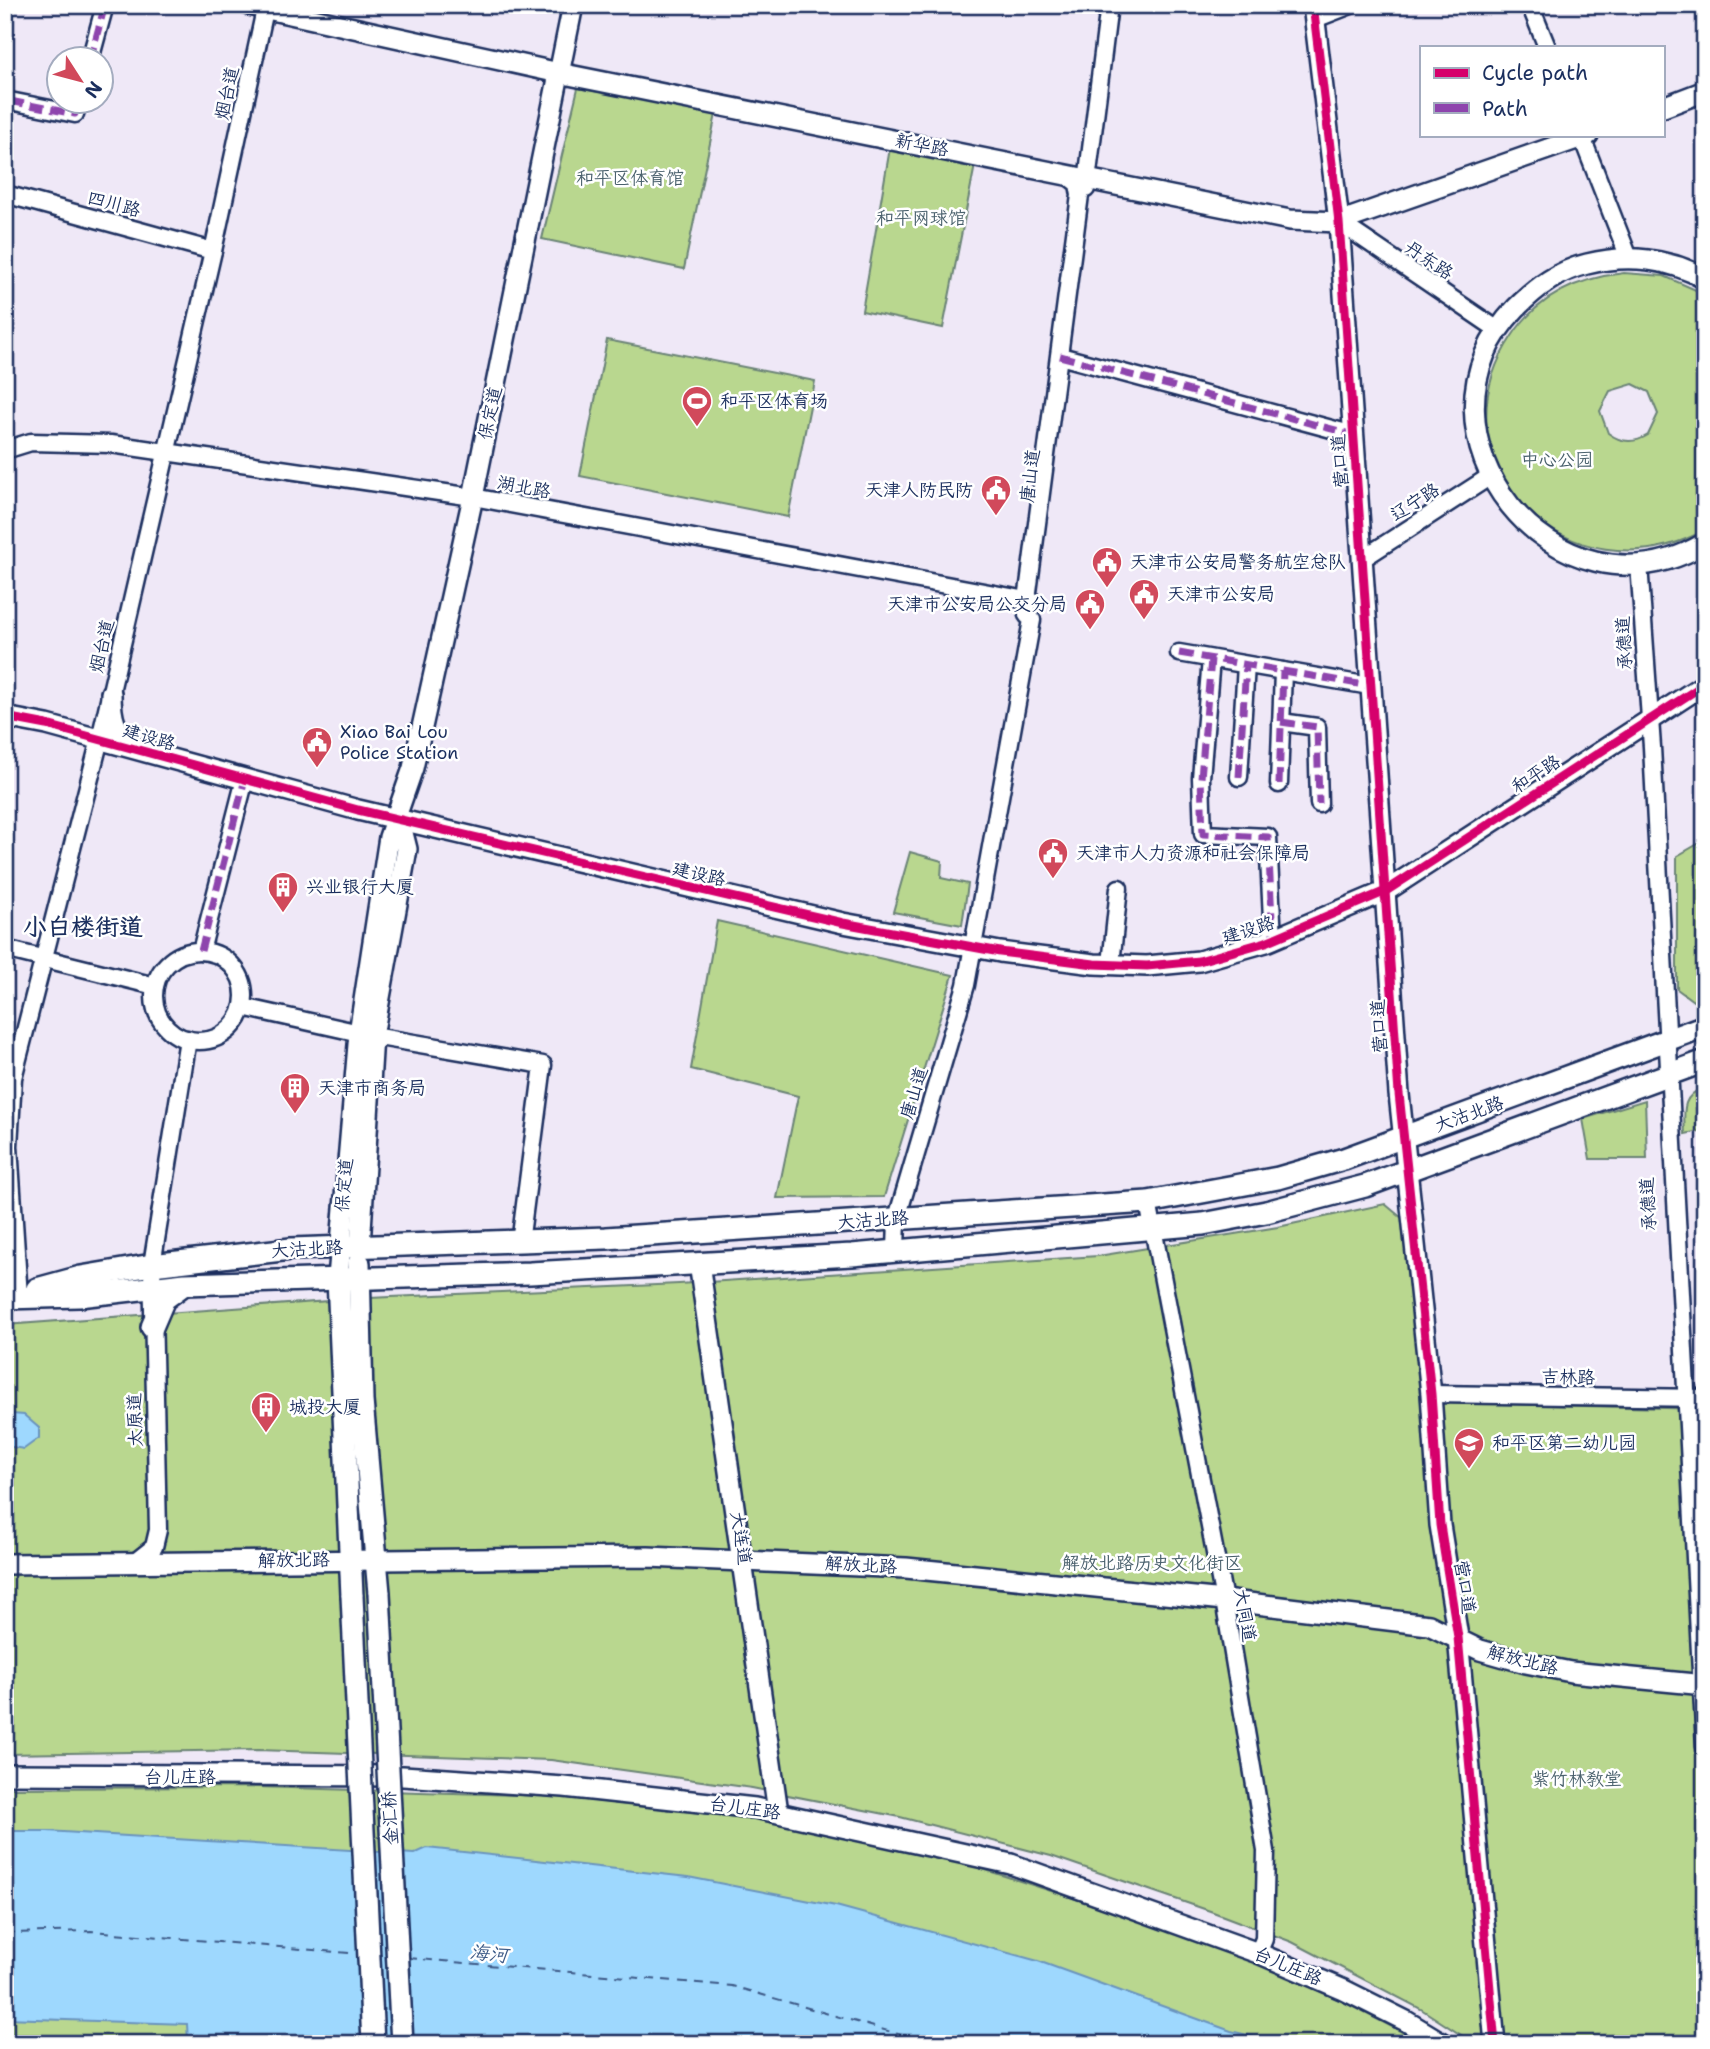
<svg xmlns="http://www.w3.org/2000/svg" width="1710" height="2049" viewBox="0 0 1710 2049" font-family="'Shantell Sans','LXGW WenKai TC',sans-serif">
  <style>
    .green { fill: #b9d78f; stroke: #6a8376; stroke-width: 2; fill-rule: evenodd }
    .water { fill: #9ed8fe; stroke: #6a94be; stroke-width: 2 }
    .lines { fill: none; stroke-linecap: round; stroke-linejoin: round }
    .ferry { stroke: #3c5986; stroke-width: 2; stroke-dasharray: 9 7; stroke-linecap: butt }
    .minor-casing { stroke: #1b2f5e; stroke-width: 21 }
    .tertiary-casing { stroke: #1b2f5e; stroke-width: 24 }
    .secondary-casing { stroke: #1b2f5e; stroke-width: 26 }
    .minor { stroke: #fff; stroke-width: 16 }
    .tertiary { stroke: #fff; stroke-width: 19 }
    .secondary { stroke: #fff; stroke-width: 21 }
    .secondary-bridge-casing { stroke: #1b2f5e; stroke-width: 26; stroke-linecap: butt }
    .secondary-bridge { stroke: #fff; stroke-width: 21 }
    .quiet { stroke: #8e44ad; stroke-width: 7; stroke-dasharray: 14 7; stroke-linecap: butt }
    .cycleway-casing { stroke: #fff; stroke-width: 13 }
    .cycleway { stroke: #d6006c; stroke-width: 9 }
    .labels { text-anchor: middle; stroke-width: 5; stroke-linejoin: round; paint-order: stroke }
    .street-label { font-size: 18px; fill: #1b2f5e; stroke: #fff }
    .park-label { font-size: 18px; fill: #4a616d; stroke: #fff }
    .poi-label { font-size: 18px; fill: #1b2f5e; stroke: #fff; text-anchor: start }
    .water-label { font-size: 19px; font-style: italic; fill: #3c5986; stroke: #fff }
    .district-label { font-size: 24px; font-weight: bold; fill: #1b2f5e; stroke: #fff }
  </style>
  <rect width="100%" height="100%" fill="#efe8f7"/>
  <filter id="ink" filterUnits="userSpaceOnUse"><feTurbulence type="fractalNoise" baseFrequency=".0143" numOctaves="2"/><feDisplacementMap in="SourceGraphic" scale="14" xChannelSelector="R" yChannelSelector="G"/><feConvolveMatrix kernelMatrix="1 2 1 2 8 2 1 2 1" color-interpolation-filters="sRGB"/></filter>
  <g filter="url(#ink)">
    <g class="green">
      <path d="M578,88l138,26 -32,155 -142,-30z"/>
      <path d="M890,148l85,17 -32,163 -81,-17z"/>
      <path d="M1624,273l40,3 41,18v236c-136,74 -278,-67 -193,-194 26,-40 66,-58 112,-63zM1633,384l16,8 9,22 -10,21c-14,9 -27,8 -40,-2l-8,-22 10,-20z"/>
      <path d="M607,340l208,41 -27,136 -208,-41z"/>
      <path d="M1705,840v164l-5,2 -23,-17v-133z"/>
      <path d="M910,852l32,9 -1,17 27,6 -6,41 -69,-13z"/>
      <path d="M717,921l236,54 -69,222 -107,1 21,-102 -107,-27z"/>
      <path d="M1705,1087v43l-20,4c-1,-22 -5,-38 20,-47z"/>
      <path d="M1645,1100l2,59h-57l-7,-40z"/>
      <path d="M1385,1204l18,15 18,183 284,7v547l-4,1 4,87h-230l-54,-35 -129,-67 -79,-30 -162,-56 -151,-39 -148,-29 -201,-28 -293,-10 -253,4v-429l364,-27 310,-14 419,-28 180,-29z"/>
      <path d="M258,1787l292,9 231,26 152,31 280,90 135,61 77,40h-1420v-256z"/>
    </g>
    <g class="water">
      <path d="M12,1414l12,1 15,13v10l-15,11 -19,-3v-31z"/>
      <path d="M5,1831h42l367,23 13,-6 261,29 148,29 202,55 193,70 44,11 58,2h-940l-205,-3 -1,-17 -182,-6z"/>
    </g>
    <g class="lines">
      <g class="ferry">
        <path d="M5,1933l86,-2 269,23"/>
        <path d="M408,1958l324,28 201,58"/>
      </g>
      <g class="minor-casing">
        <g id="minor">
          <path d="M1530,5l17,42"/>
          <path d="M1315,19l36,-14"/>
          <path d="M90,60l15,-55"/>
          <path d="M10,101l65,13 3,-12"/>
          <path d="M1581,135l48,123"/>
          <path d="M1086,189l23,-184"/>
          <path d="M5,194l208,57"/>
          <path d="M1339,222l159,108"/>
          <path d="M1060,356l294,79"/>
          <path d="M5,450l26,-8 80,2 362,53 559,104"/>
          <path d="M1362,559l127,-82"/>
          <path d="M1639,564l13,183 53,1000"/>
          <path d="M1179,653l191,33"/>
          <path d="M1211,659l-10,119 2,56 65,3 5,103"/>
          <path d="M1281,722l36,5 2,77"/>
          <path d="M1239,777l7,-112"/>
          <path d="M1279,784l4,-113"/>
          <path d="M5,949l150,37"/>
          <path d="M201,951l44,-172"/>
          <circle cx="199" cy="996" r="45"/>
          <path d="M1111,964l8,-76"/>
          <path d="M243,1007l130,29 170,29 -23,178"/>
          <path d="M1148,1202l76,398 42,251 -2,88 -6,14"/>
          <path d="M896,1251l1,-33 69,-233 66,-365 -5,-5v-15l53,-405 -2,-11 -13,-10"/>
          <path d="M19,1297l-10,-151 4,-68 87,-339 113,-488 53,-246"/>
          <path d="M1431,1394l274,4"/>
          <path d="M135,1562l19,-15 4,-17 -6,-265 36,-226"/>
        </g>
      </g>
      <g class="tertiary-casing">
        <g id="tertiary">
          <path d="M249,5l310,68 731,147 49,2 249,-87"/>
          <path d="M1313,5l26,217 60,872 32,300 9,131 18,112 37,407"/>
          <path d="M1663,107l42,-16"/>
          <path d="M1705,279c-35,-21 -79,-25 -118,-15 -29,7 -50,23 -71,44 -119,124 40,324 189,235"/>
          <path d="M111,693c0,24 3,40 24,54"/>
          <path d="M5,717l42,8 311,85 485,113 157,29 94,12 53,2 52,-5 67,-19 120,-51 319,-207"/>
          <path d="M360,1246l13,-210 34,-187 -5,-20 -7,-10"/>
          <path d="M699,1263l79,549"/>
          <path d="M338,1278l21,-245 30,-196 24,-69 60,-271 100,-492"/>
          <path d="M5,1564l643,-7 258,11 318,32 205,25 51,25 46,13 45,9 134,13"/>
          <path d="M5,1774l398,2 161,11 191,21 256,56 247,89 86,37 62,31 38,23"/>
        </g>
      </g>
      <g class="secondary-casing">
        <g id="secondary">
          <path d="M359,1263l3,138 17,192"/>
          <path d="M338,1278l14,318"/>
          <path d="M37,1289l44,-12 71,-12 139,-16 315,-11 542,-36 130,-24 66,-19 361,-133"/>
          <path d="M5,1298l74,-2 106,-12 345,-11 322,-18 351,-31 63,-12 99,-26 340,-125"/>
          <path d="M152,1327l12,-28 19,-14"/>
        </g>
      </g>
      <use href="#minor" class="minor"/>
      <use href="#tertiary" class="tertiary"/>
      <use href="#secondary" class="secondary"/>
      <g class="secondary-bridge-casing">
        <g id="secondary-bridge">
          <path d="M379,1593l23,451"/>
          <path d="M352,1596l21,448"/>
        </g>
      </g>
      <use href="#secondary-bridge" class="secondary-bridge"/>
      <g class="quiet">
        <path d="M90,60l15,-55"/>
        <path d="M10,101l65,13 3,-12"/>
        <path d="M1060,356l294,79"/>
        <path d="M1179,653l191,33"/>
        <path d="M1211,659l-10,119 2,56 65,3 5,103"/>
        <path d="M1281,722l36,5 2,77"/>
        <path d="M1239,777l7,-112"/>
        <path d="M1279,784l4,-113"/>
        <path d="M201,951l44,-172"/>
        <path d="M5,1214l7,-2"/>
      </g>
      <g class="cycleway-casing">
        <g id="cycleway">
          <path d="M1313,5l26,217 60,872 32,300 9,131 18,112 37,407"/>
          <path d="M5,717l42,8 311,85 485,113 157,29 94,12 53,2 52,-5 67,-19 120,-51 319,-207"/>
        </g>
      </g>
      <use href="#cycleway" class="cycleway"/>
    </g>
  </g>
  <defs>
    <g id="stadium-pin" transform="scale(1.575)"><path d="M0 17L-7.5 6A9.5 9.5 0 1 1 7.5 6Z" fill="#d1495b" stroke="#fff"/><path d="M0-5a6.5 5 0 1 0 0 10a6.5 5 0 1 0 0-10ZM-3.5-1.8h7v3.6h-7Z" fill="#fff"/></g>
    <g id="civic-pin" transform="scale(1.575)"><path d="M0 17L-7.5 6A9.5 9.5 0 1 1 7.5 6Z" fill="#d1495b" stroke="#fff"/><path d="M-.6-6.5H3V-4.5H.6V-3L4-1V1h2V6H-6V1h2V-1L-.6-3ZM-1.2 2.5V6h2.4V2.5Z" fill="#fff"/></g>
    <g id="building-pin" transform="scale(1.575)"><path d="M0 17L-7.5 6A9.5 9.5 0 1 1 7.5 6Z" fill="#d1495b" stroke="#fff"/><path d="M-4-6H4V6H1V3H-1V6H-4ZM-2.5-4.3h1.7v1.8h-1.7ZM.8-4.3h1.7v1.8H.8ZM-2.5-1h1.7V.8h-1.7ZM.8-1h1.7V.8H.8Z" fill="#fff"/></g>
    <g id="school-pin" transform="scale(1.575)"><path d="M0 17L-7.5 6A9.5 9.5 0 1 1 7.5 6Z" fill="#d1495b" stroke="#fff"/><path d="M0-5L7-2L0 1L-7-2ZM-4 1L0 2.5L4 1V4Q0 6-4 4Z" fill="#fff"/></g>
  </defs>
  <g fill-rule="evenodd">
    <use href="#stadium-pin" x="697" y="401"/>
    <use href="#civic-pin" x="996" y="490"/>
    <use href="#civic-pin" x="1107" y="562"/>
    <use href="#civic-pin" x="1144" y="594"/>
    <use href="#civic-pin" x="1090" y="604"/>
    <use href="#civic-pin" x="317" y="742"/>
    <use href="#civic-pin" x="1053" y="853"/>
    <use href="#building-pin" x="283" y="887"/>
    <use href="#building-pin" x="295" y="1088"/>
    <use href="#building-pin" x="266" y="1407"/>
    <use href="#school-pin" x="1469" y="1443"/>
  </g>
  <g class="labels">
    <g class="street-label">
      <text transform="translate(227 93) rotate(-78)" y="6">烟台道</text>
      <text transform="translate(922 145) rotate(11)" y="6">新华路</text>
      <text transform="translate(114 204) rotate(15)" y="6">四川路</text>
      <text transform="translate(1429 260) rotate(34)" y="6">丹东路</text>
      <text transform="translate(490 413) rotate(-78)" y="6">保定道</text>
      <text transform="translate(1340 461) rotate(-94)" y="6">营口道</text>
      <text transform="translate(1030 476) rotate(-83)" y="6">唐山道</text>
      <text transform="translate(524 487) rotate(11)" y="6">湖北路</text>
      <text transform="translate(1415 502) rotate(-33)" y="6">辽宁路</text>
      <text transform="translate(1624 643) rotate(-93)" y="6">承德道</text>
      <text transform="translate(102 646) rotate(-77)" y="6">烟台道</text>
      <text transform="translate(149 737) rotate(16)" y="6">建设路</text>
      <text transform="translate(1536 774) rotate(-33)" y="6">和平路</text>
      <text transform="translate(699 874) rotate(13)" y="6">建设路</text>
      <text transform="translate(1248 930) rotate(-18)" y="6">建设路</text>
      <text transform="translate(1379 1026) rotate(-93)" y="6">营口道</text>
      <text transform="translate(914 1093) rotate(-73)" y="6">唐山道</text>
      <text transform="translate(1469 1114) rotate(-20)" y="6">大沽北路</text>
      <text transform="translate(344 1185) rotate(-85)" y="6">保定道</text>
      <text transform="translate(1648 1204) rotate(-93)" y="6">承德道</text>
      <text transform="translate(873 1220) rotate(-4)" y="6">大沽北路</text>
      <text transform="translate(307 1249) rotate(-3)" y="6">大沽北路</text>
      <text transform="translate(1568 1377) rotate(1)" y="6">吉林路</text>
      <text transform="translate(135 1420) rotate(-92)" y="6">太原道</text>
      <text transform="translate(741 1538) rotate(81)" y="6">大连道</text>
      <text transform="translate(294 1560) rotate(-1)" y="6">解放北路</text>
      <text transform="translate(861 1565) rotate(3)" y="6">解放北路</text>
      <text transform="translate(1465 1587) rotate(81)" y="6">营口道</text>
      <text transform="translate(1245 1615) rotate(80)" y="6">大同道</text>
      <text transform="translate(1523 1660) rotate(14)" y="6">解放北路</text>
      <text x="180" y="1783">台儿庄路</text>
      <text transform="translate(745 1808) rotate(8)" y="6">台儿庄路</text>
      <text transform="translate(390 1818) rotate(-93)" y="6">金汇桥</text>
      <text transform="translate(1288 1966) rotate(23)" y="6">台儿庄路</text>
    </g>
    <g class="park-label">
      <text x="630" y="184">和平区体育馆</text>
      <text x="921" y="224">和平网球馆</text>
      <text x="1557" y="466">中心公园</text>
      <text x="1152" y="1569">解放北路历史文化街区</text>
      <text x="1577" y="1785">紫竹林教堂</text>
    </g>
    <g class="poi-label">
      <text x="720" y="407">和平区体育场</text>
      <text x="973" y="496" text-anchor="end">天津人防民防</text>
      <text x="1130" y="568">天津市公安局警务航空总队</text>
      <text x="1167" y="600">天津市公安局</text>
      <text x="1067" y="610" text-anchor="end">天津市公安局公交分局</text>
      <text x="340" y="738">Xiao Bai Lou<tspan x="340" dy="21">Police Station</tspan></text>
      <text x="1076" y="859">天津市人力资源和社会保障局</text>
      <text x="306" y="893">兴业银行大厦</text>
      <text x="318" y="1094">天津市商务局</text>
      <text x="289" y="1413">城投大厦</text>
      <text x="1492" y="1449">和平区第二幼儿园</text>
    </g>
    <g class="water-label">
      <text transform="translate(489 1953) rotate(6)" y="7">海河</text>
    </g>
    <g class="district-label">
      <text x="83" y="935">小白楼街道</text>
    </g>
  </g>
  <rect width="1710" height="2049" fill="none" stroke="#fff" stroke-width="28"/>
  <rect x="14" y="14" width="1682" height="2021" fill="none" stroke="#1b2f5e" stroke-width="2.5" filter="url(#ink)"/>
  <rect x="1420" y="46" width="245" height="91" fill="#ffffff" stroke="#a4acbf" stroke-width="2"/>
  <rect x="1434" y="68" width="35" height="10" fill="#d6006c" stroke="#a4acbf" stroke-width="2"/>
  <text x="1482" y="80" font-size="21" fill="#1b2f5e">Cycle path</text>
  <rect x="1434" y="103" width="35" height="10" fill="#8e44ad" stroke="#a4acbf" stroke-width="2"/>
  <text x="1482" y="116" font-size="21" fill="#1b2f5e">Path</text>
  <g transform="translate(80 80) rotate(126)"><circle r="33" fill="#ffffff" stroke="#a4acbf" stroke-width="2"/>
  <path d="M0-5L12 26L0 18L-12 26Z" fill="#d1495b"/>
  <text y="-10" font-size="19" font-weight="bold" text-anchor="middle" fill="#1b2f5e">N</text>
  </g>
</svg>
